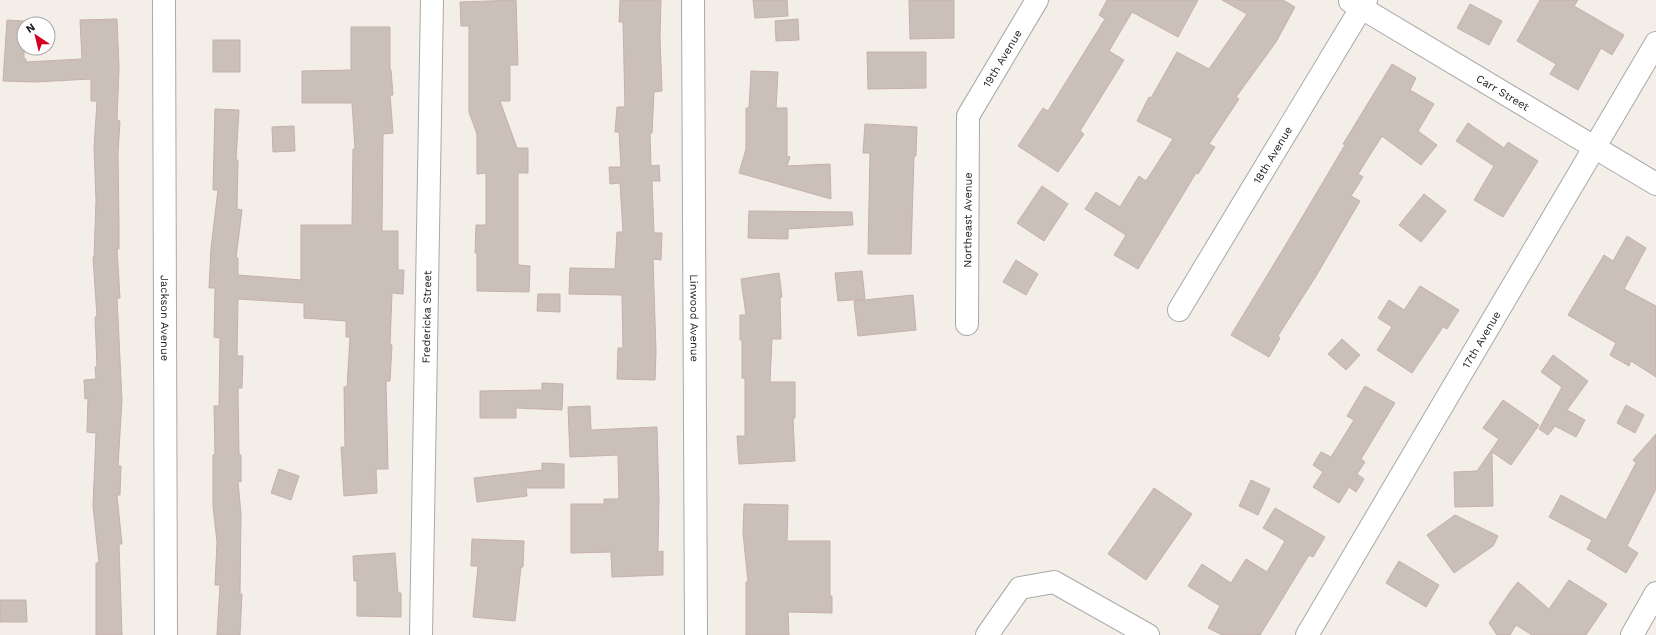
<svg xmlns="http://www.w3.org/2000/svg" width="1656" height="635" viewBox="0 0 1656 635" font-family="'Work Sans',sans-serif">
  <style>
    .building { fill: #cbbfba; stroke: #c6b1a9 }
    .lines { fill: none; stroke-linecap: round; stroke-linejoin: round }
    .minor-casing { stroke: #a9a9a9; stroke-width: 24 }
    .minor { stroke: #fff; stroke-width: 22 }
    .labels { text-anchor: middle; stroke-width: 4; stroke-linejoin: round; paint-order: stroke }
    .street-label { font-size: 11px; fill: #222; stroke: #fff }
  </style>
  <rect width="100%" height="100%" fill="#f3eee8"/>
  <g class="building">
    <path d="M516,0l2,65h-8v36h-10l17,47h11v25h-10v92l12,1 -1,26 -52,-1v-38h-2l1,-28h10v-52l-9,1v-40l-8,-22v-86h-8l-1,-24z"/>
    <path d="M620,0h41l-1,37 2,54 -8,1 -2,41h-2l1,33 8,-1 1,16h-8l2,52h8l-1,27 -8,-1 3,93 -1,28 -38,-1 1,-31h5l-1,-53 -53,-1 1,-26 45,1 2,-37h6l-3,-49 -10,1 -1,-17h12l-2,-35h-4l2,-25h8l-2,-85h-4z"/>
    <path d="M753,0h34l1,16 -33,2z"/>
    <path d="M909,0h45v38l-44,1z"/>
    <path d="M1107,0h91l-20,37 -46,-25 -23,39 15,9 -44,71 4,3 -26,38 -40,-26 25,-38 5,3 57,-92 -6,-4z"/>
    <path d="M1222,0h61l12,7 -19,35 -40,55 3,2 -30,45 6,3 -17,27 -2,-1 -58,96 -24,-14 12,-20 -41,-26 11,-17 24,15 19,-31 7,5 27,-42 -36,-18 12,-24 2,1 26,-46 32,17 38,-55z"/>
    <path d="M1540,0h38l-4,6 50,29 -12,20 -11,-7 -23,42 -28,-16 6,-10 -39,-23z"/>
    <path d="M1470,4l32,17 -13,24 -32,-17z"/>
    <path d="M117,19l2,49 -2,52 3,1 -2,32 1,73v23h-2l3,49h-3l5,102 -4,66h3l-1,29h-3l5,49h-3l3,91h-26v-72h3l-6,-57 3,-73 -9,-1 1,-34 -3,1 -1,-19 12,-1 -1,-12h2l-2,-50h2l-4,-60h1l2,-56 -2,-53 3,-47h-6v-22l-56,3 -32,-1 4,-61 17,1v38h2v3l56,-3 -2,-39z"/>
    <path d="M798,19l1,21 -23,1 -1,-20z"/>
    <path d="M351,27h39v43h1l2,25h-3l3,38 -10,1 -1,97h16v39h6l-1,24 -11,-1 -2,52h2l-2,36h-4l2,88h-12l1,24 -33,3 -3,-49h4l-1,-60h3l3,-50h-4v-16l-42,-3v-15l-66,-4 -1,57h6l-1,32h-4l1,67h2v27l-3,-1 3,33 -1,80h2l-2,41h-23l3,-50h-5l2,-43 -4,-36v-51h2l-1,-49h5l1,-68 -6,-1 1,-49h-6l2,-40 7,-58h-5l2,-81 24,1 -3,50h2l-1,49 5,1 -6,48h2v17l63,5v-55h51l1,-76h2l-3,-46h-50v-32l49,-1z"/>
    <rect x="213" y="40" width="27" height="32"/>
    <path d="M867,52h59v36l-58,1z"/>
    <path d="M1392,64l24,14 -6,12 24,14 -16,27 19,14 -16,20 -39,-29 -24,38 5,3 -12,19 9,5 -44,75 -38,60 2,2 -11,19 -38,-22 57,-94 57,-96 -2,-1z"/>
    <path d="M751,71l27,1 -2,36h11v48l3,1 -3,9 43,-2 1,35 -92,-26 7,-24v-41h3z"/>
    <path d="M1468,123l36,25 4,-6 30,19 -35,56 -29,-17 20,-34 -38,-25z"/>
    <path d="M865,124l52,3 -1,29h-2l-3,98h-43l2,-101h-7z"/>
    <path d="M294,126l1,25 -22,1 -1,-25z"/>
    <path d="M1042,186l26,18 -24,37 -27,-18z"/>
    <path d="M1424,194l22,17 -25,31 -22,-17z"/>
    <path d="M749,211l103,1 1,13 -65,4v10l-40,-1z"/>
    <path d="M1627,236l19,12 -22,41 32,17v71l-25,-16 -2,5 -19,-11 6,-12 -48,-28 36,-60 9,6z"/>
    <path d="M1016,260l22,14 -12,21 -23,-13z"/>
    <path d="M862,271l3,28 -27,2 -3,-28z"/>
    <path d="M779,273l3,24h-2l1,42h-9l-2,43h25v36h-2l2,43 -56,3 -2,-28h8v-58h-3v-38h-2v-25h6l-5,-36z"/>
    <path d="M1420,286l39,24 -12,19 -4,-2 -31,46 -35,-23 15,-23 -14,-9 11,-18 15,10z"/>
    <path d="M538,294h22v18l-23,-1z"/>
    <path d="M913,295l3,35 -58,6 -4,-35z"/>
    <path d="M1342,339l18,16 -14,15 -18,-16z"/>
    <path d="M1553,355l35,26 -21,29 18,10 -9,17 -21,-11 -7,9 -9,-6 23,-42 -21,-15z"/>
    <path d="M542,383l21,1 -1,26 -46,-2v10h-36v-27l62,-1z"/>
    <path d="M1365,386l30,17 -34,56 4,3 -8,12 7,5 -8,13 -7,-5 -10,16 -26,-16 10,-15 -10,-7 8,-13 10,5 23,-37 -7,-4z"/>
    <path d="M1503,400l36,25 -28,40 -19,-13 1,54 -38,1 -1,-35 23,-1 22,-32 -16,-11z"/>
    <path d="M1626,405l18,10 -9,18 -18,-10z"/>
    <path d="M590,406l1,24 66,-3 2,73 -1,52 5,-1v24l-51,2 -1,-25 -40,1v-49h33v-5h15l-1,-44 -48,2 -2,-50z"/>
    <path d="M1656,434v55l-29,57 11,7 -12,20 -39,-24 5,-9 -43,-23 12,-22 45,25 30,-57 -3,-3z"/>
    <path d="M542,463l22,1v24h-38l1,8 -50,6 -3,-24 68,-8z"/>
    <path d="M279,469l20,7 -8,24 -20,-7z"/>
    <path d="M1251,480l19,9 -12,26 -19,-9z"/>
    <path d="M1154,488l38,26 -46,66 -38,-26z"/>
    <path d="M744,504l44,1 -1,36h43v55h2v17l-44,-1 1,23h-43v-53h2l-5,-49z"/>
    <path d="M1275,508l50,29 -12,20 -4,-2 -49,80h-38l-14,-7 12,-22 -32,-20 14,-22 29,19 15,-24 21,13 18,-31 -22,-13z"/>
    <path d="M1455,515l43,21 -5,10 -39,27 -27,-38z"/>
    <path d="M472,539l52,2 -1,26h-2l-6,54 -42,-4 5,-51h-7z"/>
    <path d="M395,553l3,40h3v24l-44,-1v-35h-3l-1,-25z"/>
    <path d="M1399,561l40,24 -13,22 -40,-24z"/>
    <path d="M1569,580l38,24 -21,31h-54l-16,-10 -6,10h-13l-8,-12 21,-31 8,-10 31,27z"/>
    <path d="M0,600h26l1,22h-27z"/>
  </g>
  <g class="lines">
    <g class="minor-casing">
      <g id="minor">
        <path id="s1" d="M164,0l2,635"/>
        <path id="s2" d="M693,0l3,635"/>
        <path id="s3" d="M1350,1l306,183"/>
        <path id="s4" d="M1179,310l187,-310"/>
        <path id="s5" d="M967,324l1,-208 69,-116"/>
        <path id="s6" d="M421,635l11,-635"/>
        <path d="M987,635l33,-47 34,-6 94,53"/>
        <path id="s7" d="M1307,635l349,-592"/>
        <path d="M1632,635l24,-42"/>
      </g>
    </g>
    <use href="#minor" class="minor"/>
  </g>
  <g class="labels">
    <g class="street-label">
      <text dy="4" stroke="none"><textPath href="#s5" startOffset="275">19th Avenue</textPath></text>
      <text dy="4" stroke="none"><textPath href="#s3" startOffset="178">Carr Street</textPath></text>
      <text dy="4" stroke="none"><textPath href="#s4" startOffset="181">18th Avenue</textPath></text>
      <text dy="4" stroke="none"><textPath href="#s5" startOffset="104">Northeast Avenue</textPath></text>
      <text dy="4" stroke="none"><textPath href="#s1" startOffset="318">Jackson Avenue</textPath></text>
      <text dy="4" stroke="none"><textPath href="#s6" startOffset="318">Fredericka Street</textPath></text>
      <text dy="4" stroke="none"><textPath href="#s2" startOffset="318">Linwood Avenue</textPath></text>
      <text dy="4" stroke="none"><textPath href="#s7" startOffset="343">17th Avenue</textPath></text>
    </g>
  </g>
  <g transform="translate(36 36) rotate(325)"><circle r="19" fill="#ffffff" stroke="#a7a7a7"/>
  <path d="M0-3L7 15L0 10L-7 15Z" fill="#d4001e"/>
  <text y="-6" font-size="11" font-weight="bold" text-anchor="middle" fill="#222222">N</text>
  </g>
</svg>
